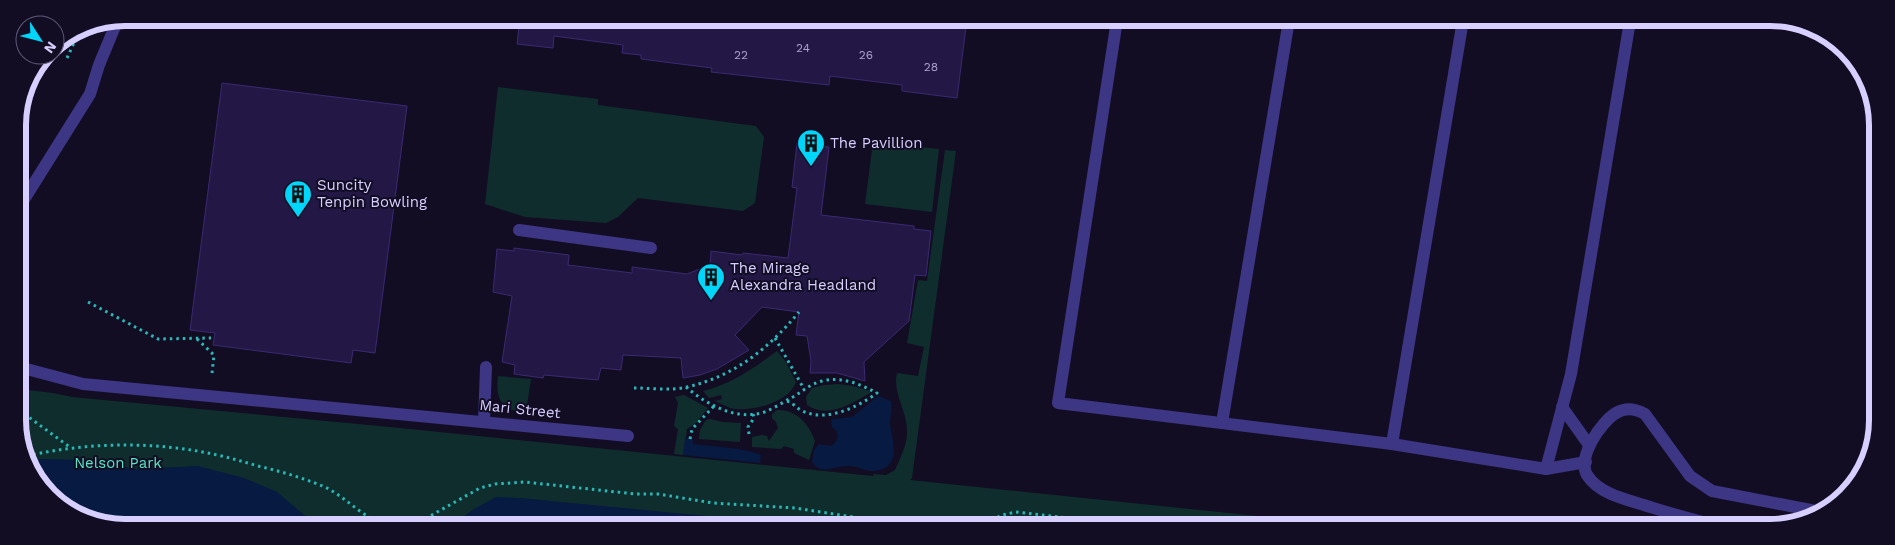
<svg xmlns="http://www.w3.org/2000/svg" width="1895" height="545" viewBox="0 0 1895 545" font-family="'Work Sans',sans-serif">
  <style>
    .green { fill: #102d2e }
    .water { fill: #071a42 }
    .building { fill: #231845; stroke: #3b2972 }
    .lines { fill: none; stroke-linecap: round; stroke-linejoin: round }
    .path { stroke: #29b9b7; stroke-width: 3; stroke-dasharray: 2.5 4; stroke-linecap: butt }
    .lane { stroke: #3c3684; stroke-width: 12 }
    .street { stroke: #3c3684; stroke-width: 12 }
    .labels { text-anchor: middle; stroke-width: 4; stroke-linejoin: round; paint-order: stroke }
    .number-label { font-size: 12px; fill: #aaa1d0 }
    .poi-label { font-size: 15px; fill: #d7cfff; stroke: #120d23; text-anchor: start }
    .street-label { font-size: 15px; fill: #d7cfff; stroke: #120d23 }
    .park-label { font-size: 15px; fill: #56e5c7; stroke: #120d23 }
    .rim { fill: none; stroke: #d7cfff; stroke-width: 6 }
  </style>
  <rect width="100%" height="100%" fill="#120d23"/>
  <g class="green">
    <path d="M338,18h78l-3,10z"/>
    <path d="M498,87l100,12v6l158,21 8,11 -9,66 -12,8 -105,-13 -20,19 -12,6 -81,-6 -40,-13z"/>
    <path d="M873,142l66,7 -7,63 -67,-8z"/>
    <path d="M945,150l11,1 -44,327 -2,2 444,46 -1257,-2 -48,-28 -29,-55 -1,-52 34,4 19,4 318,30 483,49 1,-2 12,1 9,-5c5,-11 12,-25 12,-37 1,-21 -15,-40 -10,-60l21,3 6,-29 -17,-4 11,-63 9,1z"/>
    <path d="M777,351l9,11 10,20c-7,21 -47,31 -66,26 -5,-2 -10,-5 -15,-7l7,-2 -1,-4 -12,3 -6,-7c28,-7 51,-23 74,-40z"/>
    <path d="M498,376l33,3 -5,33c-24,-1 -31,-12 -28,-36z"/>
    <path d="M838,384l15,2 17,5v2c-18,11 -44,26 -63,12l-1,-8 6,-9 12,-3z"/>
    <path d="M684,395l24,13 -12,15 -9,6 -4,26 -9,-1 4,-25 -4,-3 4,-23 -3,-6z"/>
    <path d="M777,410c19,-1 32,14 38,31l-6,19 -15,-7v-4l-10,-3 -3,3 -29,-2v-10l10,-2 5,1 2,5 9,-13 -2,-6 -4,-4v-4z"/>
    <path d="M710,419l13,3 18,1 -1,19 -41,-3 1,-9 6,-10z"/>
  </g>
  <g class="water">
    <path d="M878,396l13,5c2,8 -1,15 -1,23 2,17 13,43 -15,47 -9,1 -17,-5 -26,-5 -14,-1 -30,11 -37,-5l2,-11 5,-6 12,2c6,-3 8,-10 5,-16l-4,-3 -1,-7 2,-1 19,-2z"/>
    <path d="M685,438l8,1v5c22,3 49,3 68,11l-1,8 -77,-8z"/>
    <path d="M41,459l50,1 43,9 64,-3 46,12 33,14 38,32h-218l-48,-28 -18,-34z"/>
    <path d="M496,497l24,1 280,27h-348l22,-16z"/>
  </g>
  <g class="building">
    <path d="M520,18h16l431,1 -10,79 -55,-7v-6l-72,-9 -1,9 -118,-13 1,-4 -71,-9v-4l-19,-2 1,-8 -69,-9 -1,12 -36,-4z"/>
    <path d="M222,83l185,23 -32,247 -22,-3 -2,13 -138,-18 2,-12 -25,-3z"/>
    <path d="M797,143l32,4 -8,68 93,11v3l17,2 -5,45 -11,-1 -6,46 -45,41 1,19 -28,-8h-27l1,-12 -4,-25 -11,-1 3,-23 -37,-5 -27,28 14,15 -32,19 -17,6 -17,3 -2,-20 -58,-3 -2,15 -20,-2 -3,12 -54,-5 -1,3 -29,-4 1,-9 -13,-3 10,-66 -19,-4 4,-43 17,2v-3l55,7 -1,10 64,8v-6l55,7 23,-9 1,-14 31,4 1,-2 45,5 9,-70 -5,-1z"/>
  </g>
  <g class="lines">
    <g class="path">
      <path d="M67,58l14,-30"/>
      <path d="M88,302l70,37 53,-1"/>
      <path d="M775,338l29,51"/>
      <path d="M197,339l17,16 -2,18"/>
      <path d="M686,387c19,16 45,31 70,27 12,-1 25,-11 35,-16 11,-6 19,-14 31,-17 19,-5 38,3 55,12 -23,17 -63,35 -86,9l-6,-1"/>
      <path d="M634,388c17,0 36,3 53,-1 48,-11 82,-39 112,-75"/>
      <path d="M19,410l52,38"/>
      <path d="M749,434l-1,-7 6,-9 -1,-4"/>
      <path d="M690,439l2,-10 22,-23"/>
      <path d="M27,456c61,-14 129,-15 190,-1 14,3 27,7 41,11 21,5 42,11 62,19 24,9 40,32 65,39"/>
      <path d="M414,525l66,-37 15,-4 30,-2 110,12h23l55,9 82,5 117,18"/>
      <path d="M980,526l22,-11 14,-3 121,14"/>
    </g>
    <g class="lane">
      <path d="M1117,20l-59,383 334,41 154,25 25,-95 59,-353"/>
      <path d="M1562,407l27,38"/>
      <path d="M484,421l2,-54"/>
      <path d="M1222,423l67,-403"/>
      <path d="M1392,444l71,-424"/>
      <path d="M1546,469l40,-7"/>
      <path d="M1725,527c-27,-5 -52,-13 -78,-21 -12,-4 -25,-7 -36,-12 -9,-4 -19,-11 -24,-19 -10,-18 14,-53 29,-62 10,-6 20,-4 29,1l45,62 22,15 104,20"/>
    </g>
    <g class="street">
      <path d="M18,209l72,-115 9,-29 19,-46"/>
      <path d="M519,230l132,18"/>
      <path d="M19,367l64,17 545,52"/>
    </g>
  </g>
  <defs>
    <g id="building-pin" transform="scale(1.4375)"><path d="M0 17L-7.5 6A9.5 9.5 0 1 1 7.5 6Z" fill="#00d6fa" stroke="#120d23"/><path d="M-4-6H4V6H1V3H-1V6H-4ZM-2.5-4.3h1.7v1.8h-1.7ZM.8-4.3h1.7v1.8H.8ZM-2.5-1h1.7V.8h-1.7ZM.8-1h1.7V.8H.8Z" fill="#111"/></g>
  </defs>
  <g fill-rule="evenodd">
    <use href="#building-pin" x="811" y="143"/>
    <use href="#building-pin" x="298" y="194"/>
    <use href="#building-pin" x="711" y="277"/>
  </g>
  <g class="labels">
    <g class="number-label">
      <text x="803" y="52">24</text>
      <text x="741" y="59">22</text>
      <text x="866" y="59">26</text>
      <text x="931" y="71">28</text>
    </g>
    <g class="poi-label">
      <text x="830" y="148">The Pavillion</text>
      <text x="317" y="190">Suncity<tspan x="317" dy="17">Tenpin Bowling</tspan></text>
      <text x="730" y="273">The Mirage<tspan x="730" dy="17">Alexandra Headland</tspan></text>
    </g>
    <g class="street-label">
      <text transform="translate(520 409) rotate(6)" y="5">Mari Street</text>
    </g>
    <g class="park-label">
      <text x="118" y="468">Nelson Park</text>
    </g>
  </g>
  <path d="M0 0H1895V545H0ZM125 26H1770A99 99 0 0 1 1869 125V420A99 99 0 0 1 1770 519H125A99 99 0 0 1 26 420V125A99 99 0 0 1 125 26Z" fill="#120d23" fill-rule="evenodd"/>
  <path class="rim" d="M125 26H1770A99 99 0 0 1 1869 125V420A99 99 0 0 1 1770 519H125A99 99 0 0 1 26 420V125A99 99 0 0 1 125 26Z"/>
  <g transform="translate(40 40) rotate(126)"><circle r="24" fill="#120d23" stroke="#615b7b"/>
  <path d="M0-4L9 19L0 12L-9 19Z" fill="#00d6fa"/>
  <text y="-8" font-size="14" font-weight="bold" text-anchor="middle" fill="#d7cfff">N</text>
  </g>
</svg>
